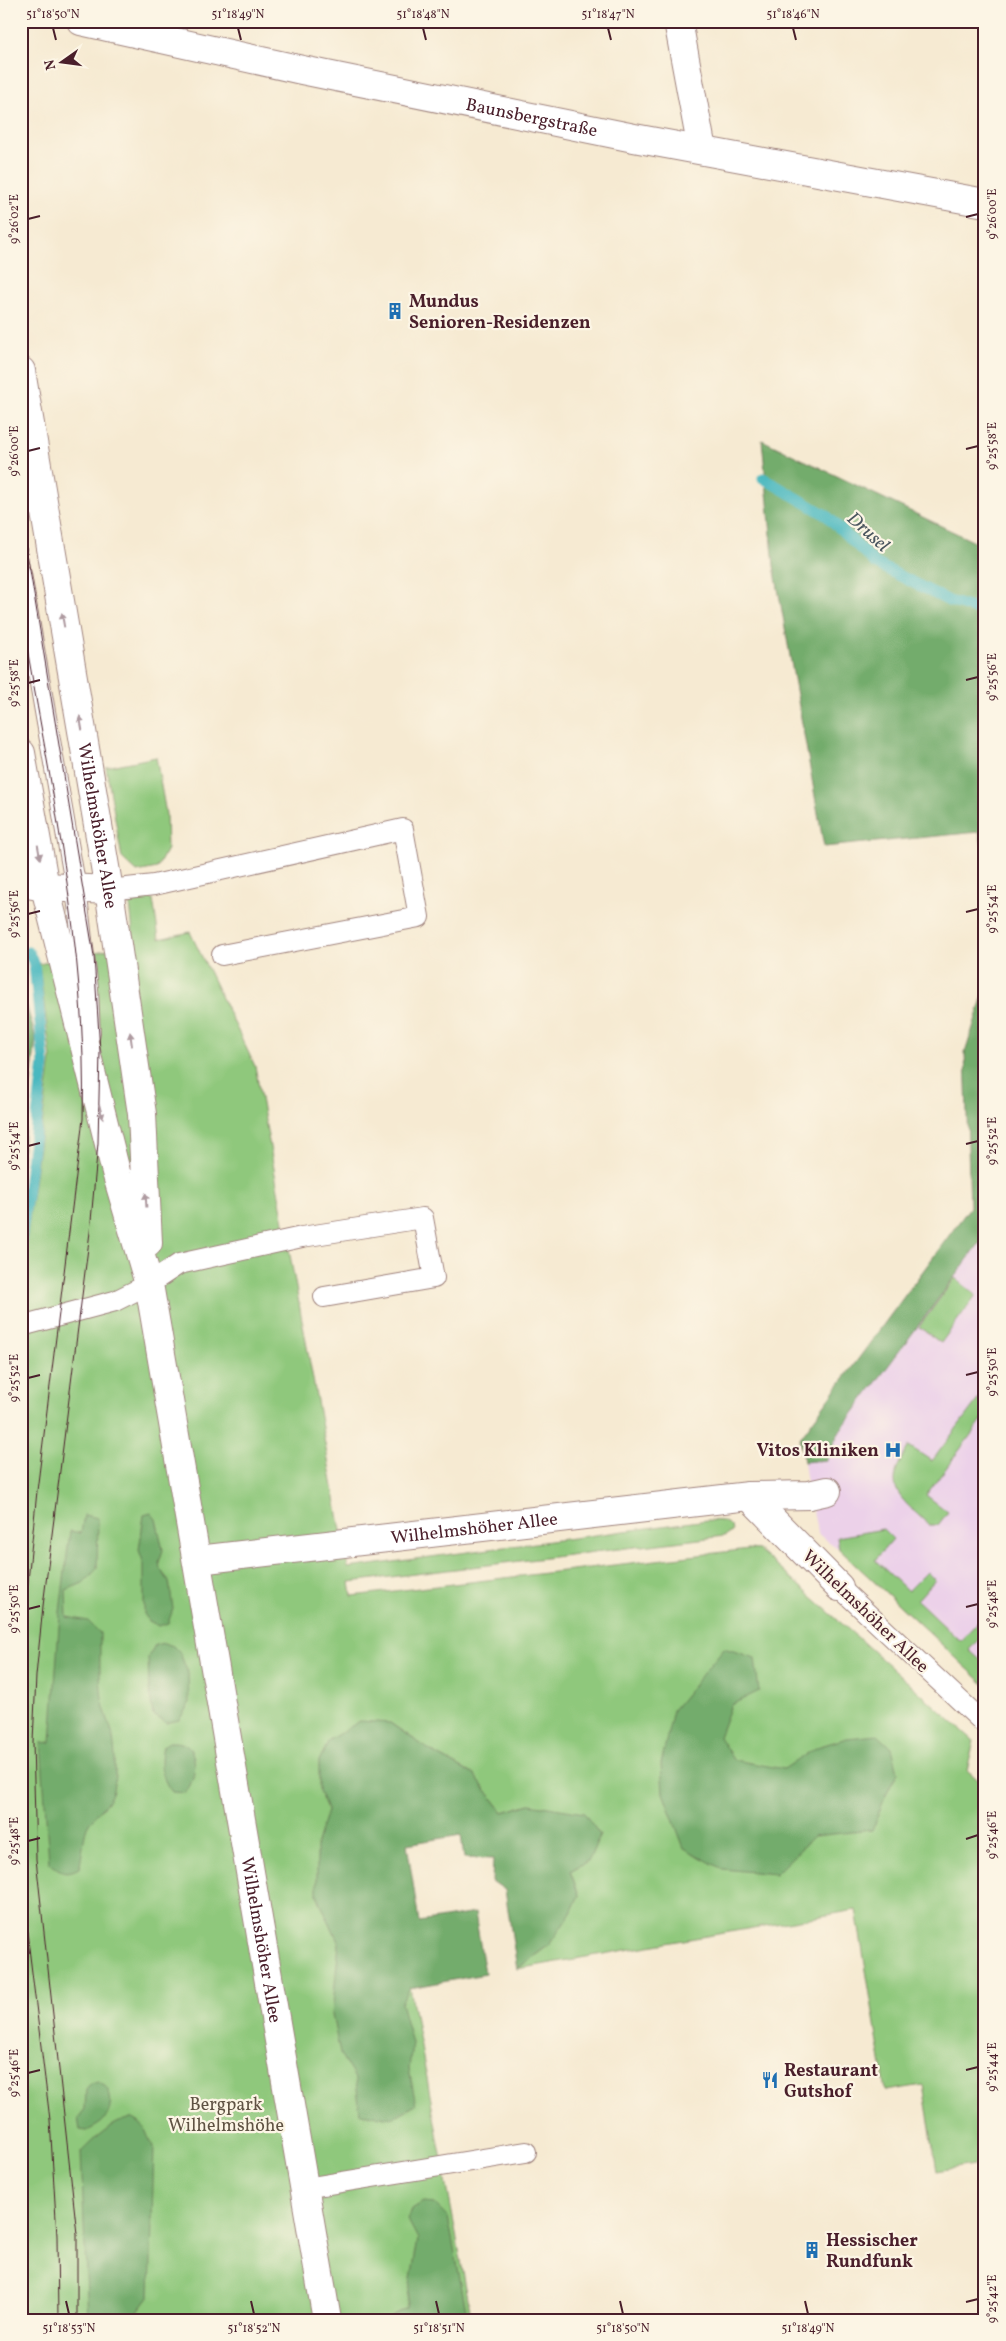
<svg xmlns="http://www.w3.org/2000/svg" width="1006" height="2341" viewBox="0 0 1006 2341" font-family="Vollkorn,serif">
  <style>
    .built { fill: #ecd1e9 }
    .green { fill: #8fc87c; stroke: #6c7454 }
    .forest { fill: #73ac6c; stroke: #5e664c }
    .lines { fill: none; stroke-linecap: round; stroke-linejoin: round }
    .stream { stroke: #49b8bf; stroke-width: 11 }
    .service-casing { stroke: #a0847e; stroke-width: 22 }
    .minor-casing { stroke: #a0847e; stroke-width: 30 }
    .secondary-casing { stroke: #a0847e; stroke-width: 30 }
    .service { stroke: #fff; stroke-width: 20 }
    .minor { stroke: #fff; stroke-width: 28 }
    .secondary { stroke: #fff; stroke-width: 28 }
    .tram { stroke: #4a1f2b; stroke-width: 1 }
    .oneway { fill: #ae9aa0 }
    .ticks { fill: none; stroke: #4a1f2b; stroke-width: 2 }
    .labels { text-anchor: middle; stroke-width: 4.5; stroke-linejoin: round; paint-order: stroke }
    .street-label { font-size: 18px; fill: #4a1f2b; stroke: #fcf5e5 }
    .poi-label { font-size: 18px; font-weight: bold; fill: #4a1f2b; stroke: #fcf5e5; text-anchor: start }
    .park-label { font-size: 18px; fill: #5f5243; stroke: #fcf5e5 }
    .water-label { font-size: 19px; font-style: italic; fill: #4a555f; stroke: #fcf5e5 }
    .neatline { fill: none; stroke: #4a1f2b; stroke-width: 2 }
    .ticks-label { font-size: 12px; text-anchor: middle; fill: #4a1f2b }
  </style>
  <rect width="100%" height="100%" fill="#fcf5e5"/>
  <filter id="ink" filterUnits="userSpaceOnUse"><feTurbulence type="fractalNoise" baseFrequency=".02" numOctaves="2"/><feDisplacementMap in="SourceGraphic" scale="10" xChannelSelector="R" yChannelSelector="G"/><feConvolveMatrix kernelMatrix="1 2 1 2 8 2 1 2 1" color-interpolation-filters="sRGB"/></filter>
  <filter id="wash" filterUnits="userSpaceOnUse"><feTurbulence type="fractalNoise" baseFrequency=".0096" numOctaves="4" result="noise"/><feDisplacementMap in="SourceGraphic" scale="20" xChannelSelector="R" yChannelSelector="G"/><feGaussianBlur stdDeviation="1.12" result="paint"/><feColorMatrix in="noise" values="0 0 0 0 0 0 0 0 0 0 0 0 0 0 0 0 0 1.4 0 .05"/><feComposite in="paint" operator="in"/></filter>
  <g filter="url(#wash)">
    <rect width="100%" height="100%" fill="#f6ead2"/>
    <path class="built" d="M985,1201v484l-146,-136 -21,-15 -9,-39 -9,-57z"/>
    <g class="green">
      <path d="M156,757l10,57 1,35 -10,19 -20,4 -15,-14 -16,-91z"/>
      <path d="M146,898l7,1 6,40 31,-7 65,134 93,502 359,-48 16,1 8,5 1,6 -8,4 -374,46 2,14 397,-47 10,1 215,191 -7,29 18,16v377l-48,8 -14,-86 -37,6 -30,-181 -339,59 32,-24 30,-50 -9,-24 19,-11 -59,-56 -27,8 -29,-37 -40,-22 -44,-30 20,265 62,332h-451v-1041l30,-220 -12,-95 95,-20 -4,-40z"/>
      <path d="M955,1278l21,17 -35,48 -22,-16z"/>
      <path d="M985,1390v26l-59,79 22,17 -10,13h-9c-32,-30 -47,-37 -20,-79l23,15z"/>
      <path d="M883,1529l10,10 -18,21 33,31 19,-19 8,8 -18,20 43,41 18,-19 7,6v4l-16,18 16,14v21l-146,-136 -2,-12z"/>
    </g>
    <g class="forest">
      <path d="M762,440l223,107v310l-6,-25 -155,15 -50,-281z"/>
      <path d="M21,986l15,53 -15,125z"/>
      <path d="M985,989v247l-146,196 -13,28 -22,2 -4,-24 170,-231 -5,-154z"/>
      <path d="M151,1513l5,6 7,31 -4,12 1,7 9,12 4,28 -5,14 -9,3 -10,-5 -5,-7v-50l-5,-14 5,-35z"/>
      <path d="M84,1515l14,3 -1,51 -14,14 -17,7 1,27 21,4 12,12c0,22 -1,44 2,66 2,11 7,22 10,33 3,17 5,40 1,58 -3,13 -17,22 -24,34 -6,8 -6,32 -10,44 -13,7 -19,4 -30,-6l-8,-119 10,-1 9,-130 10,-81 11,2z"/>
      <path d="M164,1643l9,3 7,7 8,20 1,31 -10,16 -13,3 -13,-8 -4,-26 -1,-32 7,-12z"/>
      <path d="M724,1648l31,10 4,33 -28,14 -12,32 15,23 50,9 33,-22 30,-9 31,-3 14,13 6,24 -13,25 -13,33 -58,6 -39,38 -53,-5 -38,-21 -21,-55 -2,-29 12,-54z"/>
      <path d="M360,1721l30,2 44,30 40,22 29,37 27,-8 54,9 16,22 -11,25 -19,11 9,24 -8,18 -22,32 -32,24 -12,-79 -13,-9 1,-22 -29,-1 -3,-23 -54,9 12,78 56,-9 10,61 -75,14 -9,15 11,40 -3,26 7,36 -24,13 -32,-5 -4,-33 -16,-26 -8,-40 7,-71 -22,-48v-52l10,-33 -8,-19v-30l10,-21z"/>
      <path d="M169,1742c4,0 9,0 12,1 20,6 15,38 4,50l-13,-1c-11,-14 -13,-28 -9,-46z"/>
      <path d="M98,2081c15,7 16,27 6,39 -3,4 -13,9 -17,11l-7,-1 -2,-12 7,-9 1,-20 5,-6z"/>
      <path d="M131,2118c19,9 12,15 23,28l-4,149 -15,20v5h-47l-7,-168c15,-15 29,-29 50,-34z"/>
      <path d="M423,2202l11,1 14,14 20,103h-79v-3l17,-9 12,-69 -10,-19 4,-11z"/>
    </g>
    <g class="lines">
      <g class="stream">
        <path d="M763,478l63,37 49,48 74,38 36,11"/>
        <path d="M21,1241l23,-178 -10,-100 -6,-11"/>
      </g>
    </g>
  </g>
  <g filter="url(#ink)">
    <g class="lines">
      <g class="service-casing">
        <g id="service">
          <path d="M21,574l55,315 12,100 2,45"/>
          <path d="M109,890l45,-5 249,-56 16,88 -197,38"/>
          <path d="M21,1326l94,-25 34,-17 30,-20 123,-27 121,-19 11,60 -110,19"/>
          <path d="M839,1587l146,137"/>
          <path d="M305,2188l221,-36"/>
        </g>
      </g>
      <g class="minor-casing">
        <g id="minor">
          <path d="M678,21l24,129"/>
          <path d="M21,883l24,4 64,3"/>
          <path d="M749,1496l90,91"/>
          <path id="s1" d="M198,1560l551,-64 60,-1 18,-4"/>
        </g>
      </g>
      <g class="secondary-casing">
        <g id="secondary">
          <path id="s2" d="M81,21l221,49 332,68 351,65"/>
          <path id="s3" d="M21,371l88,519 33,224 6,129"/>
          <path id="s4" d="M21,753l24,134 71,285 33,112 178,1036"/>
        </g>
      </g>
      <use href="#service" class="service"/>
      <use href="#minor" class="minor"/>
      <use href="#secondary" class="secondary"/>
      <g class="tram">
        <path d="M21,516l73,440 6,95 -2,92 -8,89 -47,374 -7,70 -3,66 3,117 41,375v86"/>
        <path d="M21,613c28,167 67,335 62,506l-46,372 -16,160"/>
        <path d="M21,1882l29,238 7,116 1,84"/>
      </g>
    </g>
    <defs><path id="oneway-solid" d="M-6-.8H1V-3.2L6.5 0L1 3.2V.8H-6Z" transform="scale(1.25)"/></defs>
    <g class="oneway">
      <use href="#oneway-solid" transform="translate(63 620) rotate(-100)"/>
      <use href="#oneway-solid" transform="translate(81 723) rotate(-100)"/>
      <use href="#oneway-solid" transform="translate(39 852) rotate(80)"/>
      <use href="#oneway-solid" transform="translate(131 1039) rotate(-98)"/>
      <use href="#oneway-solid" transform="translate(101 1112) rotate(76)"/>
      <use href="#oneway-solid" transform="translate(146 1200) rotate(-93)"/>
    </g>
  </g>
  <path class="ticks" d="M53,28l3,12M238,28l3,12M423,28l3,12M608,28l3,12M793,28l3,12M966,217l12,-3M28,219l12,-3M966,449l12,-3M28,451l12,-3M966,680l12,-3M28,683l12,-3M966,912l12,-3M28,914l12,-3M966,1144l12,-3M28,1146l12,-3M966,1375l12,-3M28,1378l12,-3M966,1607l12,-3M28,1609l12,-3M966,1839l12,-4M28,1841l12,-3M966,2070l12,-3M28,2073l12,-3M66,2301l3,13M251,2301l3,13M436,2301l3,13M620,2301l3,13M805,2301l3,13M966,2302l12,-3"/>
  <defs>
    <g id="building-bare" transform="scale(1.35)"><path d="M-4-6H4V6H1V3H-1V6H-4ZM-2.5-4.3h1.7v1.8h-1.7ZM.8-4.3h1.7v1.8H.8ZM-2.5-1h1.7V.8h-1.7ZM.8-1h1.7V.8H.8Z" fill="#1f6fb2" stroke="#fcf5e5" stroke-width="2.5" paint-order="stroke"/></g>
    <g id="hospital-bare" transform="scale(1.35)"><path d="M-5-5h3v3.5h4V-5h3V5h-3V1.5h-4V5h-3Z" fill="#1f6fb2" stroke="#fcf5e5" stroke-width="2.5" paint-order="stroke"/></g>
    <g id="restaurant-bare" transform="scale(1.35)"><path d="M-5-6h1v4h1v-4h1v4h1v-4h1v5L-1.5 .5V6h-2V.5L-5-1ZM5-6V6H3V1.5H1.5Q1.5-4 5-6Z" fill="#1f6fb2" stroke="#fcf5e5" stroke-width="2.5" paint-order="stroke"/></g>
  </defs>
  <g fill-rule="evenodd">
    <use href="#building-bare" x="395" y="311"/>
    <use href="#hospital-bare" x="893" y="1450"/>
    <use href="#restaurant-bare" x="770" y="2080"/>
    <use href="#building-bare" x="812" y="2250"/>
  </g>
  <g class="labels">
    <g class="street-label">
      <text dy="6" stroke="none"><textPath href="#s2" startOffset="461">Baunsbergstraße</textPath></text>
      <text dy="6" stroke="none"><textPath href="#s3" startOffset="461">Wilhelmshöher Allee</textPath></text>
      <text dy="6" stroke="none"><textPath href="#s1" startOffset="278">Wilhelmshöher Allee</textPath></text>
      <text transform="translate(866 1611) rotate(44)" y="6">Wilhelmshöher Allee</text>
      <text dy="6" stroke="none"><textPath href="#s4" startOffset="1212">Wilhelmshöher Allee</textPath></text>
    </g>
    <g class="poi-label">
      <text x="409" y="307">Mundus<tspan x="409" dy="21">Senioren-Residenzen</tspan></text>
      <text x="879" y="1456" text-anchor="end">Vitos Kliniken</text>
      <text x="784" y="2076">Restaurant<tspan x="784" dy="21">Gutshof</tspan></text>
      <text x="826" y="2246">Hessischer<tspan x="826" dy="21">Rundfunk</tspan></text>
    </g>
    <g class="park-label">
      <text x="226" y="2110">Bergpark<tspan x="226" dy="21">Wilhelmshöhe</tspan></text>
    </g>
    <g class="water-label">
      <text transform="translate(869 531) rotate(42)" y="7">Drusel</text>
    </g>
  </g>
  <rect width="1006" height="2341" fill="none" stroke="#fcf5e5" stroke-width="55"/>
  <g transform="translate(62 62) rotate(256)" stroke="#fcf5e5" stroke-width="4" paint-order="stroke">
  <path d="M0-4L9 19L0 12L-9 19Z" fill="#4a1f2b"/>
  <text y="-8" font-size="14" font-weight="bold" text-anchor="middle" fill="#4a1f2b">N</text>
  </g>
  <rect x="28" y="28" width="950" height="2286" class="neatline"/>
  <g class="ticks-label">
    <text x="53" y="18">51°18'50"N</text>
    <text x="238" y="18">51°18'49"N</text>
    <text x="423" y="18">51°18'48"N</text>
    <text x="608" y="18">51°18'47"N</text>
    <text x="793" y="18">51°18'46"N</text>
    <text transform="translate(992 214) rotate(-90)" y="4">9°26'00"E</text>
    <text transform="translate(14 219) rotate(-90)" y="4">9°26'02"E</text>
    <text transform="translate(992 446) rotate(-90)" y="4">9°25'58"E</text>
    <text transform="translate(14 451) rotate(-90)" y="4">9°26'00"E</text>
    <text transform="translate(992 677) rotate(-90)" y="4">9°25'56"E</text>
    <text transform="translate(14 683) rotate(-90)" y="4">9°25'58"E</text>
    <text transform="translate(992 909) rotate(-90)" y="4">9°25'54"E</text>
    <text transform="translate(14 914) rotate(-90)" y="4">9°25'56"E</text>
    <text transform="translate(992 1141) rotate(-90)" y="4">9°25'52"E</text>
    <text transform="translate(14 1146) rotate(-90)" y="4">9°25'54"E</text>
    <text transform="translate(992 1372) rotate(-90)" y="4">9°25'50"E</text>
    <text transform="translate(14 1378) rotate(-90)" y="4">9°25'52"E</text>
    <text transform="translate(992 1604) rotate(-90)" y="4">9°25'48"E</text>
    <text transform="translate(14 1609) rotate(-90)" y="4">9°25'50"E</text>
    <text transform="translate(992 1835) rotate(-90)" y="4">9°25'46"E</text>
    <text transform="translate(14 1841) rotate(-90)" y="4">9°25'48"E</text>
    <text transform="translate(992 2067) rotate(-90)" y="4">9°25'44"E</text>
    <text transform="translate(14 2073) rotate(-90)" y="4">9°25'46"E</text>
    <text transform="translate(992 2299) rotate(-90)" y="4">9°25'42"E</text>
    <text x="69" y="2332">51°18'53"N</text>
    <text x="254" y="2332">51°18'52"N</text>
    <text x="439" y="2332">51°18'51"N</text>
    <text x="623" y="2332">51°18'50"N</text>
    <text x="808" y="2332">51°18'49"N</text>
  </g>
</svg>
